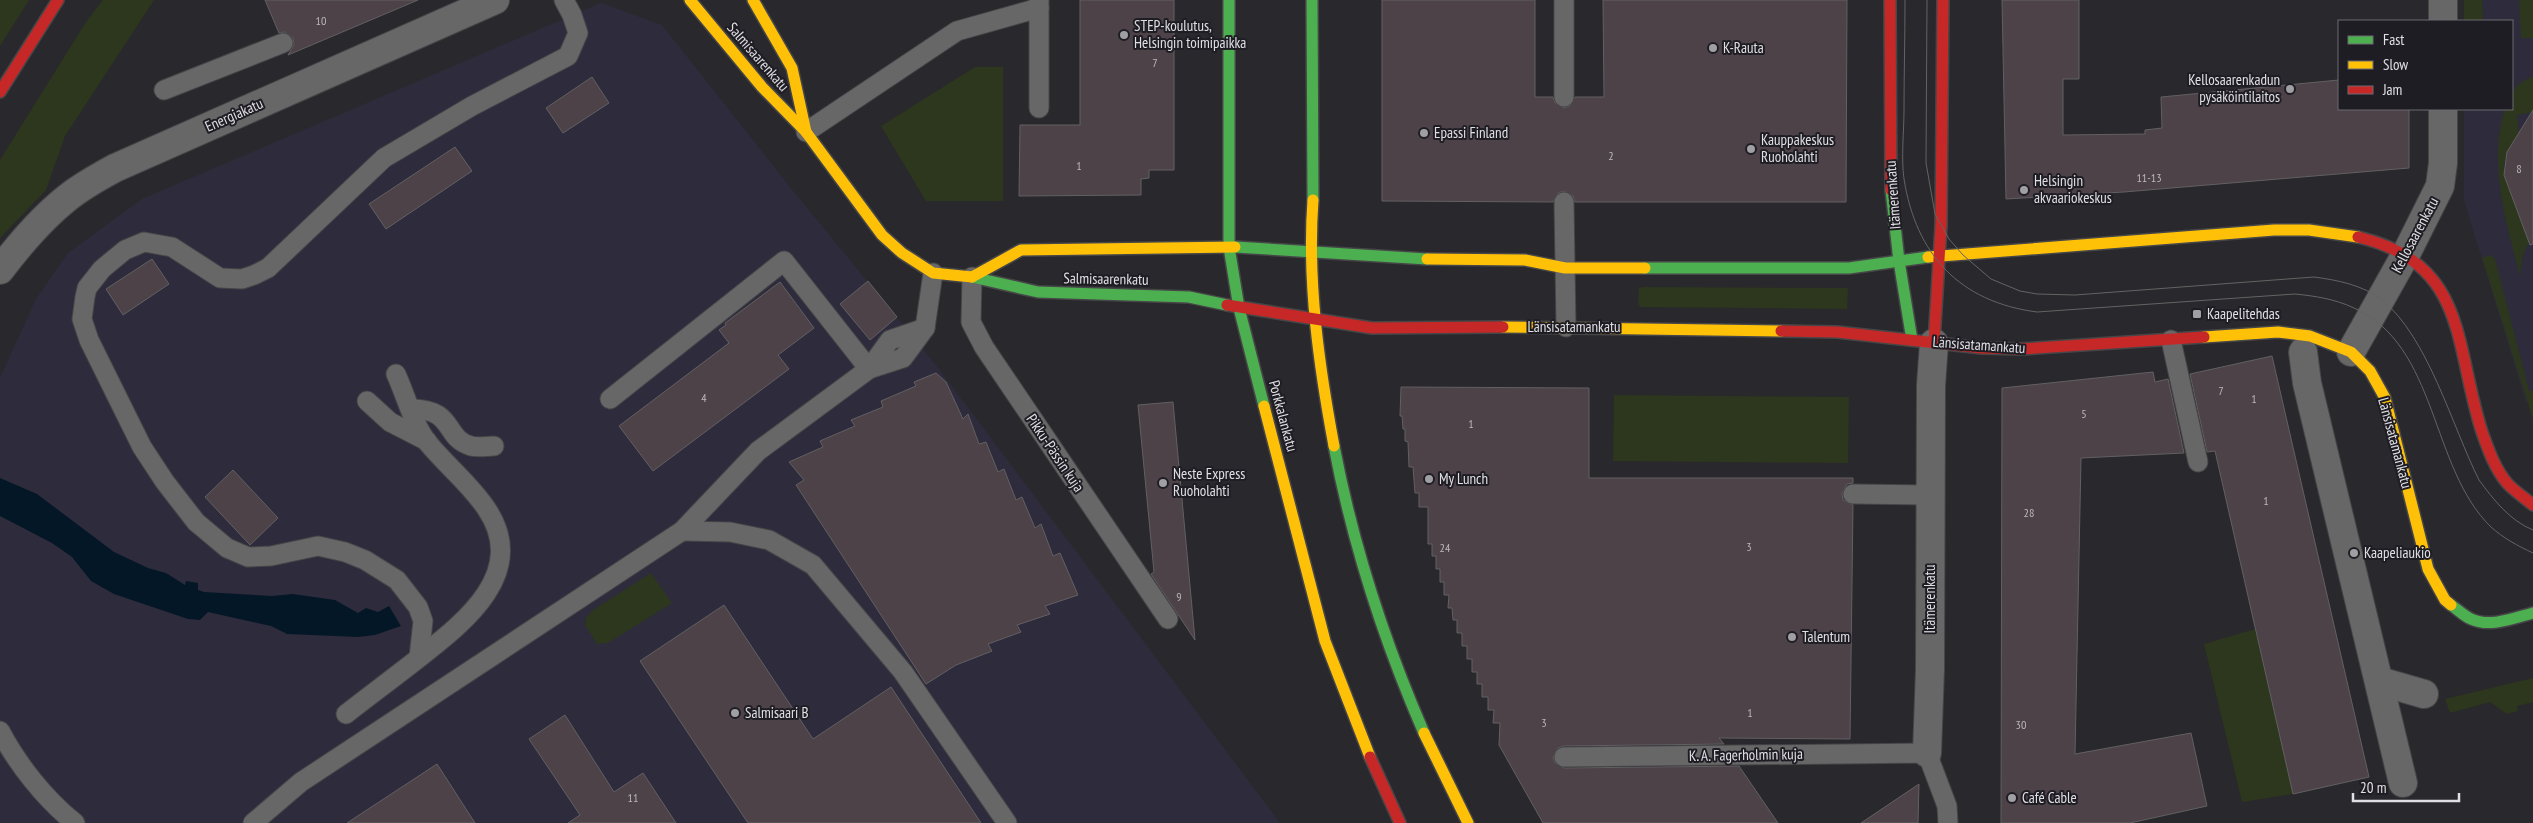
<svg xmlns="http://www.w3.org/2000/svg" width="2533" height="823" viewBox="0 0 2533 823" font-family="'PT Sans Narrow',sans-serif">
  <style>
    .industrial { fill: #2e2c3c }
    .green { fill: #2c371d }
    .water { fill: #041726 }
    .building { fill: #4c4248; stroke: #626062 }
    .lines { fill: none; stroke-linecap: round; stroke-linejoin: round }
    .lane-casing { stroke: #464648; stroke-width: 21 }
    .street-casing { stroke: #464648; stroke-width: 30 }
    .fast-casing { stroke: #464648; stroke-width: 14 }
    .slow-casing { stroke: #464648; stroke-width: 14 }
    .jam-casing { stroke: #464648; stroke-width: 14 }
    .lane { stroke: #686768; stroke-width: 19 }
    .street { stroke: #686768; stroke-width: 28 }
    .fast { stroke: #4caf50; stroke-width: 11 }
    .slow { stroke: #ffc107; stroke-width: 11 }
    .jam { stroke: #c62828; stroke-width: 11 }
    .tram { stroke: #646464; stroke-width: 1 }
    .poi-dot { fill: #a09fa3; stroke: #1f1d24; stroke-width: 2 }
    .labels { text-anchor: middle; stroke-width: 4; stroke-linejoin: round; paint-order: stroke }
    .number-label { font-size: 12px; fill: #bbb8bc }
    .poi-label { font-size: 15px; fill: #e0dfe3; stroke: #1f1d24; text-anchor: start }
    .street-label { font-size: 15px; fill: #e0dfe3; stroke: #1f1d24 }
  </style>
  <rect width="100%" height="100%" fill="#29282c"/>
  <g class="industrial">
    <path d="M2464,0h69v405l-7,-3 -62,-202v-91h48v-88h-48z"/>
    <path d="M601,3l61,22 132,167 142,173 344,458h-1280v-445l36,-79 32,-46 74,-54z"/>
  </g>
  <g class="green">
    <path d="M0,0h29l-29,46z"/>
    <path d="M103,0h51l-89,136 -19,54 -46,48v-78l86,-138z"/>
    <path d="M2464,0h18l1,21h-19z"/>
    <path d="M2519,0h14v38h-12z"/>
    <path d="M975,67h28v134h-77l-45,-75z"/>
    <path d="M2533,76v36l-16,3 2,21c-19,27 -19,32 -4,60 7,13 12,27 18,41 -10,12 -12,23 -13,39 -13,-51 -33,-115 -15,-167h7c0,-22 2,-23 21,-33z"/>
    <path d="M2490,255l5,4 34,132h4v28l-51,-161z"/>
    <path d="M1643,287l205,1 -1,21 -206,-2 -3,-3 1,-16z"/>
    <path d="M1614,395l235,2 -1,66 -235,-2z"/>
    <path d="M651,573l21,30 -64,40 -11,1 -12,-19 1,-7 7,-8z"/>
    <path d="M2255,629l38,165 -51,8 -38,-158z"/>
    <path d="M2533,678v24l-16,4 1,5 -11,3 -17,-12 -40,11 -5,-14z"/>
  </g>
  <path class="water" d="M0,478l37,16 77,58 34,16 18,5 19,12 1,-4 12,2v7l6,2 68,4 21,-2 42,6 23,13 8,-5 12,4 11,-6 12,20 -26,9 -17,2 -71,-3 -16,-8 -63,-14 -8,8 -12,-1 -74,-25 -23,-13 -19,-24 -20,-14 -52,-27z"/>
  <g class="building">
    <path d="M265,0h153l-130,55 6,-10 -1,-7 -8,-6 -6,1z"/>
    <path d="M1080,0h94v170h-25v8l-8,1v16l-122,1 1,-71h60z"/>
    <path d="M1382,0h153v97h18l2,6 9,5 6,-2 5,-9h29l-1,-97h244l-1,202h-271l-2,-6 -9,-5 -6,2 -5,9 -171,-1z"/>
    <path d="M2002,0h77v79h-16v56l82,-1v-4l17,-2 -1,-31 178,-17v29h70v59l-285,24 -118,7z"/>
    <path d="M592,77l17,26 -46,30 -17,-25z"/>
    <path d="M2533,110v134l-3,1 -26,-70 3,-23z"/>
    <path d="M455,147l17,24 -86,58 -17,-25z"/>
    <path d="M152,259l17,25 -46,31 -17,-26z"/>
    <path d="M868,281l29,36 -27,23 -30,-36z"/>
    <path d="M780,282l34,46 -36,27 11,14 -136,102 -34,-45 110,-83 -10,-13 7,-5 -1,-2z"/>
    <path d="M2272,356l97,421 -76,17 -78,-343 -8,1 -17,-78z"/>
    <path d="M2153,372l2,10 13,-3 16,74 -103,5 -6,296 116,-21 16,73 -77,17h-129l1,-435z"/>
    <path d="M936,373l10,9 17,37 5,-5 11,30 7,-2 12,30 6,-3 12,31 6,-3 13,31 6,-4 12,32 7,-3 18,42 -33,11 5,8 -33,11 4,7 -33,12 4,7 -36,14 -30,19 -130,-199 8,-5 -15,-18 34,-15 -3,-6 35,-15 -4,-6 32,-13 -2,-6 35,-15 -2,-4z"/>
    <path d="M1401,387l188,1v90h264v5l-6,1 -5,9 1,7 10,5 -3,234 -131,-1 5,6 -160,2 -6,2 -5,9 2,6 9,5 175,-2 39,57h-235l-44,-78 1,-22h-7l1,-13h-6v-13h-6v-13h-5v-12h-5v-13h-5v-13h-5v-13h-5v-13h-4l-1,-12h-4l1,-13h-5v-13h-4v-13h-4v-13h-4v-12h-4v-37h-9v-14h-4l-2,-26h-4l-1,-25 -3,-1v-12h-2l-1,-13h-2z"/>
    <path d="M1173,402l22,238 -44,-66 3,-2 -16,-167z"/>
    <path d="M233,470l45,48 -28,27 -45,-48z"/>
    <path d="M724,605l89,134 78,-52 90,136h-233l-108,-162z"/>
    <path d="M565,715l49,77 29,-19 33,50h-108l12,-8 -51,-76z"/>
    <path d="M437,764l38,59h-128z"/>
    <path d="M1919,784l-1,39h-57z"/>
  </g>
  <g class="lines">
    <g class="lane-casing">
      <g id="lane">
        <path d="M1039,0v108"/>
        <path d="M1564,0v97"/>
        <path d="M164,90l119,-47"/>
        <path d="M806,132l151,-101 82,-23"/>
        <path d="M1564,202l2,125"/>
        <path d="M972,277l-1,45 13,25 184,272"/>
        <path d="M2171,340l27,122"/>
        <path d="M610,399l174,-138 85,108 34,-11 22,-30"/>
        <path d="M367,401l23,21 37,19"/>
        <path d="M411,409c45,0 32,29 60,37 7,2 16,0 23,0"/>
        <path d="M1853,494l76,1"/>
        <path d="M682,531l48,1 39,8 44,25 90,107 104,151"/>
        <path d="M419,657l4,-36 -5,-14 -21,-27 -32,-20 -20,-8 -27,-6 -47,10 -23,1 -21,-9 -31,-26 -31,-40 -23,-35 -53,-107 -7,-21 3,-22 2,-9 15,-19 23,-19 19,-8 28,5 48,31 22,1 12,-4 14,-7 116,-110 88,-52 96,-50 10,-23 -6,-18 -8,-15"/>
        <path d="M346,714c23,-18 46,-35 69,-53 46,-36 116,-87 71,-153 -16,-24 -40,-43 -58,-65 -15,-19 -22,-47 -32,-69"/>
        <path d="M0,731c18,34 45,68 75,92"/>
        <path d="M1564,757l363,-4 20,53 1,17"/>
        <path d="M253,823l48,-41 381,-251 76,-80 111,-82 21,-29 35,-12 8,-55"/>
      </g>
    </g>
    <g class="street-casing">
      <g id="street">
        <path d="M2443,21v-21"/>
        <path d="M0,270c22,-29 46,-57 75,-78 13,-9 27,-17 40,-24l380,-168"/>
        <path d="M2303,352l4,31 96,400"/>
        <path d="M2351,352l55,-98 34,-68 3,-23v-54"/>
        <path d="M2379,681l45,13"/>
        <path d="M1927,753l3,-84 1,-284 3,-42"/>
      </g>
    </g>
    <g class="fast-casing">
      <g id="fast">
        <path d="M1229,0v247l10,61 25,98"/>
        <path d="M1312,0l1,200"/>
        <path d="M1891,190l8,71 13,79"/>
        <path d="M1235,247l192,12"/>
        <path d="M1645,268h204l79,-11"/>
        <path d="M972,277l66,15 151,5 38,8"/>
        <path d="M1334,446c19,99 50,195 90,287"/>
        <path d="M2451,605c6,4 13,11 20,14 19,9 43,-1 62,-6"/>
      </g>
    </g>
    <g class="slow-casing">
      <g id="slow">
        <path d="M690,0l72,87 44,45 76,103 20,18 31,20 39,4"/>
        <path d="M753,0l39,68 14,64"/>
        <path d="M1313,200c-6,82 6,166 21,246"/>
        <path d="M1928,257l346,-27h35l49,7"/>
        <path d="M1427,259l98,1 40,8h80"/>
        <path d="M972,277l49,-27 214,-3"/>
        <path d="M1503,327l278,4"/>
        <path d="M2204,337l74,-5 32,4 41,16 19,19 15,27 43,171 17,31 6,5"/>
        <path d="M1264,406l61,235 45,116"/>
        <path d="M1424,733l44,90"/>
      </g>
    </g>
    <g class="jam-casing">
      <g id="jam">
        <path d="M1890,0l1,190"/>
        <path d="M0,92l58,-92"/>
        <path d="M2358,237c110,26 96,108 124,195 6,17 13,37 25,51 7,8 18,15 26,22"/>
        <path d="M1227,305l145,23 131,-1"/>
        <path d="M1781,331l56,1 145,16 39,1 183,-12"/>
        <path d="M1934,343l7,-117 2,-226"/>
        <path d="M1370,757l30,66"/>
      </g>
    </g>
    <use href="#lane" class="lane"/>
    <use href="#street" class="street"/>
    <use href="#fast" class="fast"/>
    <use href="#slow" class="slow"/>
    <use href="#jam" class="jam"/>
    <g class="tram">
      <path d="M1905,0c0,37 -1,73 -1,110 0,22 -3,47 0,69 12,76 56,123 133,133l258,-18c20,2 40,5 59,14 84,37 76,160 137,219 12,11 27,19 42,26"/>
      <path d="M1927,0l-1,163 9,51 14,25 14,16 28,24 29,12 17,3 38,1 239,-18c23,3 49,8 68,23 46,37 70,126 97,180 14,19 31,41 54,50"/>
    </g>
  </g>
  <g class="poi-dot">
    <circle cx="1124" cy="35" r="5"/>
    <circle cx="1713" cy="48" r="5"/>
    <circle cx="2290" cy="89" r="5"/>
    <circle cx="1424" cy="133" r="5"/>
    <circle cx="1751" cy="149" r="5"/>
    <circle cx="2024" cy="190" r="5"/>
    <rect x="2192" y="309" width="10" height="10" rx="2.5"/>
    <circle cx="1429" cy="479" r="5"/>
    <circle cx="1163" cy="483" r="5"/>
    <circle cx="2354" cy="553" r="5"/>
    <circle cx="1792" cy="637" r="5"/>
    <circle cx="735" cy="713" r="5"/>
    <circle cx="2012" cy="798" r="5"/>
  </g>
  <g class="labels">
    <g class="number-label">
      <text x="321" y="25">10</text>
      <text x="1155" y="67">7</text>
      <text x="1611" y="160">2</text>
      <text x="1079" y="170">1</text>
      <text x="2519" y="173">8</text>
      <text x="2149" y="182">11-13</text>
      <text x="2221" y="395">7</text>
      <text x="704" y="402">4</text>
      <text x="2254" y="403">1</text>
      <text x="2084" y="418">5</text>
      <text x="1471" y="428">1</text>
      <text x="2266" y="505">1</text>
      <text x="2029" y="517">28</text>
      <text x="1749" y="551">3</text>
      <text x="1445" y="552">24</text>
      <text x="1179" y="601">9</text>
      <text x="1750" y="717">1</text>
      <text x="1544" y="727">3</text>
      <text x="2021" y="729">30</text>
      <text x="633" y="802">11</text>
    </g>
    <g class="poi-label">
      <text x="1134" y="31">STEP-koulutus,<tspan x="1134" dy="17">Helsingin toimipaikka</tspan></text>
      <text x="1723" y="53">K-Rauta</text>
      <text x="2280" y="85" text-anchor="end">Kellosaarenkadun<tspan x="2280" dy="17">pysäköintilaitos</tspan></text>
      <text x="1434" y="138">Epassi Finland</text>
      <text x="1761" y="145">Kauppakeskus<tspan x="1761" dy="17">Ruoholahti</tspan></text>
      <text x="2034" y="186">Helsingin<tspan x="2034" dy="17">akvaariokeskus</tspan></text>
      <text x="2207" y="319">Kaapelitehdas</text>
      <text x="1173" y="479">Neste Express<tspan x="1173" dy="17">Ruoholahti</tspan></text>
      <text x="1439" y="484">My Lunch</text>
      <text x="2364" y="558">Kaapeliaukio</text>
      <text x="1802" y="642">Talentum</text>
      <text x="745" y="718">Salmisaari B</text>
      <text x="2022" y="803">Café Cable</text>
    </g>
    <g class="street-label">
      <text transform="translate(758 57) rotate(49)" y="5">Salmisaarenkatu</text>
      <text transform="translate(234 115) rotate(-24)" y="5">Energiakatu</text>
      <text transform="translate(1893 195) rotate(-94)" y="5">Itämerenkatu</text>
      <text transform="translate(2415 235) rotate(-62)" y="5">Kellosaarenkatu</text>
      <text transform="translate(1106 279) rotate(1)" y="5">Salmisaarenkatu</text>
      <text x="1574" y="332">Länsisatamankatu</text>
      <text transform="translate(1979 345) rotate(4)" y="5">Länsisatamankatu</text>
      <text transform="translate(1283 416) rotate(75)" y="5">Porkkalankatu</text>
      <text transform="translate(2395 443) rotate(75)" y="5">Länsisatamankatu</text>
      <text transform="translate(1055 453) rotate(56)" y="5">Pikku-Pässin kuja</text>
      <text transform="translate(1930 599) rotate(-90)" y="5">Itämerenkatu</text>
      <text transform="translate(1746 755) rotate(-1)" y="5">K. A. Fagerholmin kuja</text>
    </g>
  </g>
  <rect x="2338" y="20" width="175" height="90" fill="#1f1d24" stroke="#6c6b70"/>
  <rect x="2348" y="36" width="25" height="8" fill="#4caf50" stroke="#6c6b70"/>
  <text x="2383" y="45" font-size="15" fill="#e0dfe3">Fast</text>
  <rect x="2348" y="61" width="25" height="8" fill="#ffc107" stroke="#6c6b70"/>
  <text x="2383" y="70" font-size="15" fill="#e0dfe3">Slow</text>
  <rect x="2348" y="86" width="25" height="8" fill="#c62828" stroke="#6c6b70"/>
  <text x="2383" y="95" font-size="15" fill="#e0dfe3">Jam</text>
  <path d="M2353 793v8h106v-8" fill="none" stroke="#e0dfe3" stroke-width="2.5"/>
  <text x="2360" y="793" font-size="15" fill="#e0dfe3" stroke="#1f1d24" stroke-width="4" paint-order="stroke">20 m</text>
</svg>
